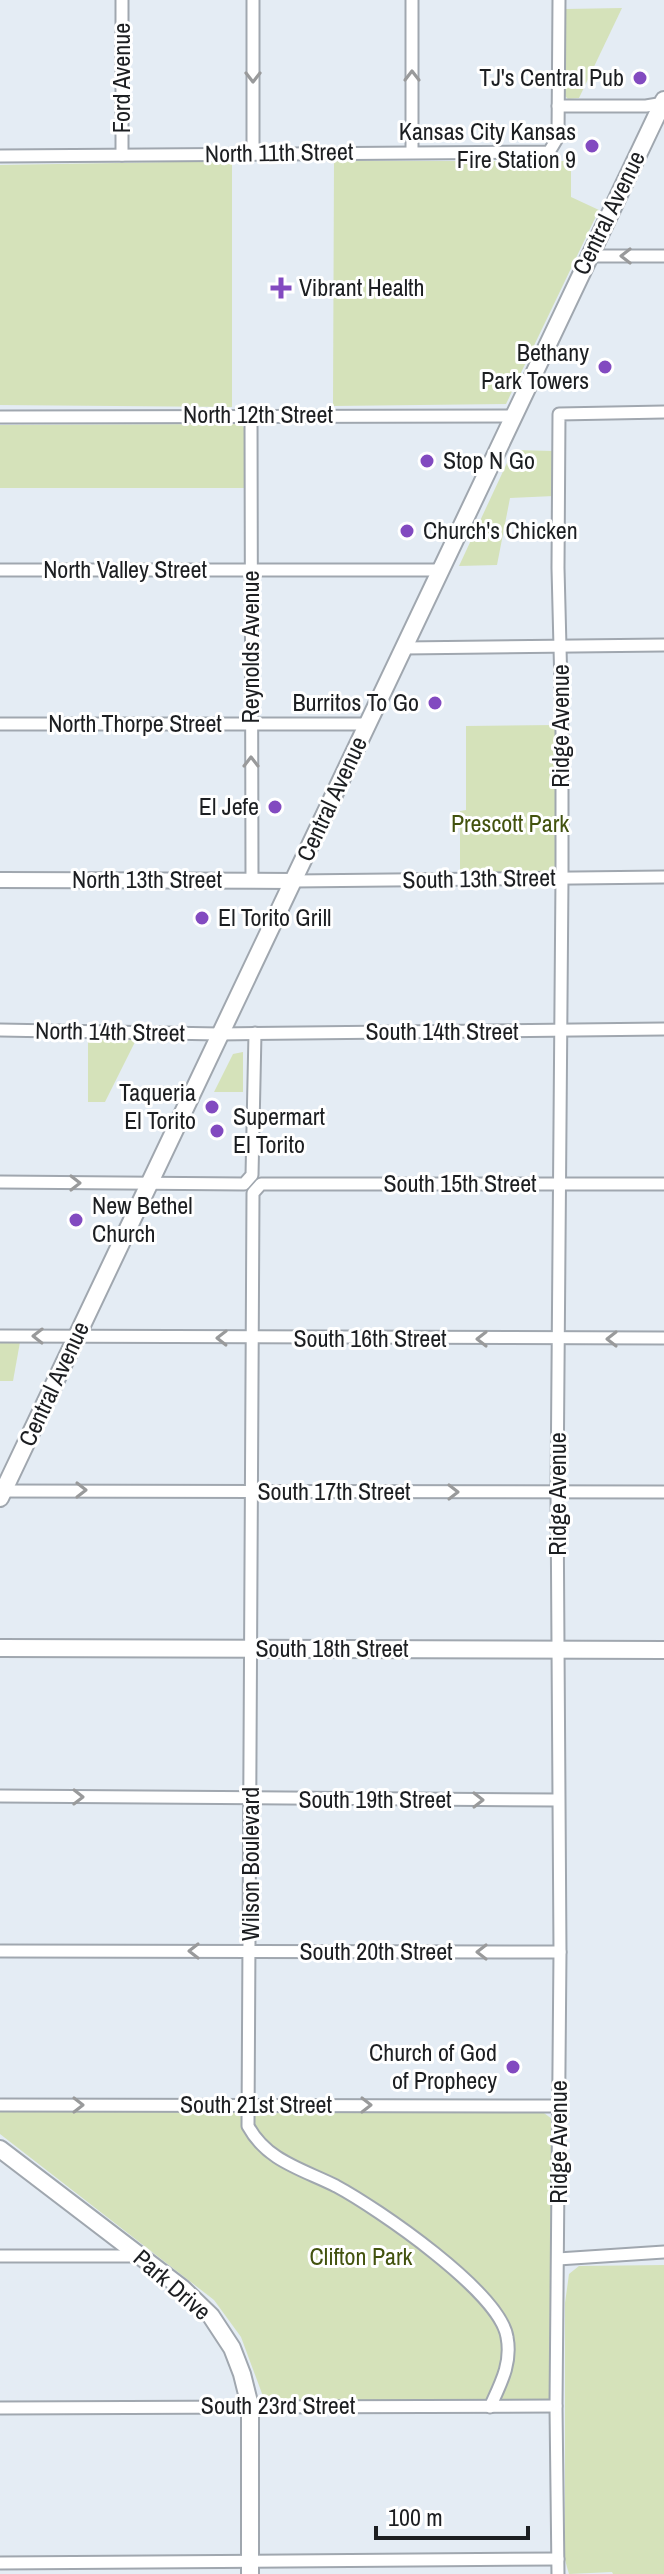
<svg xmlns="http://www.w3.org/2000/svg" width="664" height="2574" viewBox="0 0 664 2574" font-family="'Archivo Narrow',sans-serif">
  <style>
    .green { fill: #d5e2ba }
    .lines { fill: none; stroke-linecap: round; stroke-linejoin: round }
    .minor-casing { stroke: #a0a7af; stroke-width: 15 }
    .tertiary-casing { stroke: #a0a7af; stroke-width: 18 }
    .secondary-casing { stroke: #a0a7af; stroke-width: 20 }
    .minor { stroke: #fff; stroke-width: 11 }
    .tertiary { stroke: #fff; stroke-width: 14 }
    .secondary { stroke: #fff; stroke-width: 16 }
    .oneway { stroke: #999a9b }
    .poi-dot { fill: #824ac0; stroke: #fff; stroke-width: 3 }
    .labels { text-anchor: middle; stroke-width: 6; stroke-linejoin: round; paint-order: stroke }
    .street-label { font-size: 24px; fill: #1c1e21; stroke: #fff }
    .poi-label { font-size: 24px; fill: #1c1e21; stroke: #fff; text-anchor: end }
    .park-label { font-size: 24px; fill: #42520e; stroke: #fff }
  </style>
  <rect width="100%" height="100%" fill="#e4ecf4"/>
  <g class="green">
    <path d="M622,8l-43,90 -11,1 -4,-4 1,-86z"/>
    <path d="M232,161v246l-232,-2v-240z"/>
    <path d="M334,161h237v36l28,13 -93,194 -173,2z"/>
    <path d="M241,424l3,4v60h-244v-63z"/>
    <path d="M513,450l41,1v45l-44,2 -13,67 -38,1z"/>
    <path d="M555,725l1,143 -3,4h-93v-61l6,-1v-84z"/>
    <path d="M88,1040h48l-31,62h-17z"/>
    <path d="M243,1052v40h-29l19,-38z"/>
    <path d="M0,1342h20l-7,39h-13z"/>
    <path d="M0,2111l544,2 8,6v274l-2,5 -4,2 -270,1 -12,-2 -23,-62 -27,-37 -214,-166z"/>
    <path d="M664,2265v309h-51l-1,-2 -43,2 -4,-14v-257l4,-29 10,-8z"/>
  </g>
  <g class="lines">
    <g class="minor-casing">
      <g id="minor">
        <path d="M122,0v155"/>
        <path d="M253,0v154"/>
        <path d="M558,106h88l18,-3"/>
        <path d="M412,151v-151"/>
        <path d="M0,156l549,-4 9,-15 1,-137"/>
        <path d="M589,256h75"/>
        <path d="M251,415l1,465"/>
        <path d="M0,417l515,-1"/>
        <path d="M0,570h441"/>
        <path d="M404,648l260,-3"/>
        <path d="M0,724h366"/>
        <path d="M294,881l370,-4"/>
        <path d="M0,1030l219,4 445,-5"/>
        <path d="M0,1182l244,2 8,-9 3,-142"/>
        <path d="M0,1336l664,2"/>
        <path d="M1,1491l663,1"/>
        <path d="M0,1796l558,4"/>
        <path d="M0,1951l560,1"/>
        <path d="M0,2105l559,1"/>
        <path d="M0,2256h140"/>
        <path d="M558,2259l106,-7"/>
        <path d="M490,2407c11,-24 22,-44 17,-70 -7,-45 -130,-129 -171,-151 -34,-17 -69,-25 -88,-60l5,-933 8,-9h403"/>
        <path d="M0,2408l556,-2"/>
        <path d="M0,2563l558,-4"/>
        <path d="M558,2574l-2,-168 4,-454 -3,-459 5,-615v-151l-4,-159 1,-154 105,-2"/>
      </g>
    </g>
    <g class="tertiary-casing">
      <path id="tertiary" d="M0,880l294,1"/>
    </g>
    <g class="secondary-casing">
      <g id="secondary">
        <path d="M0,1498l664,-1398"/>
        <path d="M0,1648l664,2"/>
        <path d="M0,2149l182,139 29,28 21,32 10,26 8,32v168"/>
      </g>
    </g>
    <use href="#minor" class="minor"/>
    <use href="#tertiary" class="tertiary"/>
    <use href="#secondary" class="secondary"/>
  </g>
  <defs><path id="oneway-chevron" d="M-2-3.5L2.5 0L-2 3.5" fill="none" stroke-width="1.6" stroke-linecap="round" stroke-linejoin="round" transform="scale(2)"/></defs>
  <g class="oneway">
    <use href="#oneway-chevron" transform="translate(412 76) rotate(-90)"/>
    <use href="#oneway-chevron" transform="translate(253 77) rotate(90)"/>
    <use href="#oneway-chevron" transform="translate(626 256) rotate(-180)"/>
    <use href="#oneway-chevron" transform="translate(251 762) rotate(-90)"/>
    <use href="#oneway-chevron" transform="translate(75 1183)"/>
    <use href="#oneway-chevron" transform="translate(38 1336) rotate(-179)"/>
    <use href="#oneway-chevron" transform="translate(222 1338) rotate(-179)"/>
    <use href="#oneway-chevron" transform="translate(482 1339) rotate(-180)"/>
    <use href="#oneway-chevron" transform="translate(612 1339) rotate(180)"/>
    <use href="#oneway-chevron" transform="translate(81 1490)"/>
    <use href="#oneway-chevron" transform="translate(453 1492)"/>
    <use href="#oneway-chevron" transform="translate(78 1797) rotate(1)"/>
    <use href="#oneway-chevron" transform="translate(478 1800)"/>
    <use href="#oneway-chevron" transform="translate(194 1951) rotate(-180)"/>
    <use href="#oneway-chevron" transform="translate(482 1952) rotate(-180)"/>
    <use href="#oneway-chevron" transform="translate(78 2105)"/>
    <use href="#oneway-chevron" transform="translate(366 2105)"/>
  </g>
  <g class="poi-dot">
    <circle cx="640" cy="78" r="8"/>
    <circle cx="592" cy="146" r="8"/>
    <path d="M277 276h8v8h8v8h-8v8h-8v-8h-8v-8h8z"/>
    <circle cx="605" cy="367" r="8"/>
    <circle cx="427" cy="461" r="8"/>
    <circle cx="407" cy="531" r="8"/>
    <circle cx="435" cy="703" r="8"/>
    <circle cx="275" cy="807" r="8"/>
    <circle cx="202" cy="918" r="8"/>
    <circle cx="212" cy="1107" r="8"/>
    <circle cx="217" cy="1131" r="8"/>
    <circle cx="76" cy="1220" r="8"/>
    <circle cx="513" cy="2067" r="8"/>
  </g>
  <g class="labels">
    <g class="street-label">
      <text transform="translate(122 78) rotate(-90)" y="8">Ford Avenue</text>
      <text transform="translate(279 153) rotate(-1)" y="8">North 11th Street</text>
      <text transform="translate(609 213) rotate(-64)" y="8">Central Avenue</text>
      <text x="258" y="423">North 12th Street</text>
      <text x="125" y="578">North Valley Street</text>
      <text transform="translate(251 647) rotate(-90)" y="8">Reynolds Avenue</text>
      <text x="135" y="732">North Thorpe Street</text>
      <text transform="translate(561 726) rotate(-90)" y="8">Ridge Avenue</text>
      <text transform="translate(332 799) rotate(-65)" y="8">Central Avenue</text>
      <text transform="translate(479 879) rotate(-1)" y="8">South 13th Street</text>
      <text x="147" y="888">North 13th Street</text>
      <text transform="translate(110 1032) rotate(1)" y="8">North 14th Street</text>
      <text x="442" y="1040">South 14th Street</text>
      <text x="460" y="1192">South 15th Street</text>
      <text x="370" y="1347">South 16th Street</text>
      <text transform="translate(54 1384) rotate(-65)" y="8">Central Avenue</text>
      <text x="334" y="1500">South 17th Street</text>
      <text transform="translate(558 1494) rotate(-90)" y="8">Ridge Avenue</text>
      <text x="332" y="1657">South 18th Street</text>
      <text x="375" y="1808">South 19th Street</text>
      <text transform="translate(251 1864) rotate(-90)" y="8">Wilson Boulevard</text>
      <text x="376" y="1960">South 20th Street</text>
      <text x="256" y="2113">South 21st Street</text>
      <text transform="translate(559 2142) rotate(-90)" y="8">Ridge Avenue</text>
      <text transform="translate(172 2285) rotate(41)" y="8">Park Drive</text>
      <text x="278" y="2414">South 23rd Street</text>
    </g>
    <g class="poi-label">
      <text x="624" y="86">TJ's Central Pub</text>
      <text x="576" y="140">Kansas City Kansas<tspan x="576" dy="28">Fire Station 9</tspan></text>
      <text x="299" y="296" text-anchor="start">Vibrant Health</text>
      <text x="589" y="361">Bethany<tspan x="589" dy="28">Park Towers</tspan></text>
      <text x="443" y="469" text-anchor="start">Stop N Go</text>
      <text x="423" y="539" text-anchor="start">Church's Chicken</text>
      <text x="419" y="711">Burritos To Go</text>
      <text x="259" y="815">El Jefe</text>
      <text x="218" y="926" text-anchor="start">El Torito Grill</text>
      <text x="196" y="1101">Taqueria<tspan x="196" dy="28">El Torito</tspan></text>
      <text x="233" y="1125" text-anchor="start">Supermart<tspan x="233" dy="28">El Torito</tspan></text>
      <text x="92" y="1214" text-anchor="start">New Bethel<tspan x="92" dy="28">Church</tspan></text>
      <text x="497" y="2061">Church of God<tspan x="497" dy="28">of Prophecy</tspan></text>
    </g>
    <g class="park-label">
      <text x="510" y="832">Prescott Park</text>
      <text x="361" y="2265">Clifton Park</text>
    </g>
  </g>
  <path d="M376 2526v12h152v-12" fill="none" stroke="#1c1e21" stroke-width="4"/>
  <text x="388" y="2526" font-size="24" fill="#1c1e21" stroke="#ffffff" stroke-width="6" paint-order="stroke">100 m</text>
</svg>
